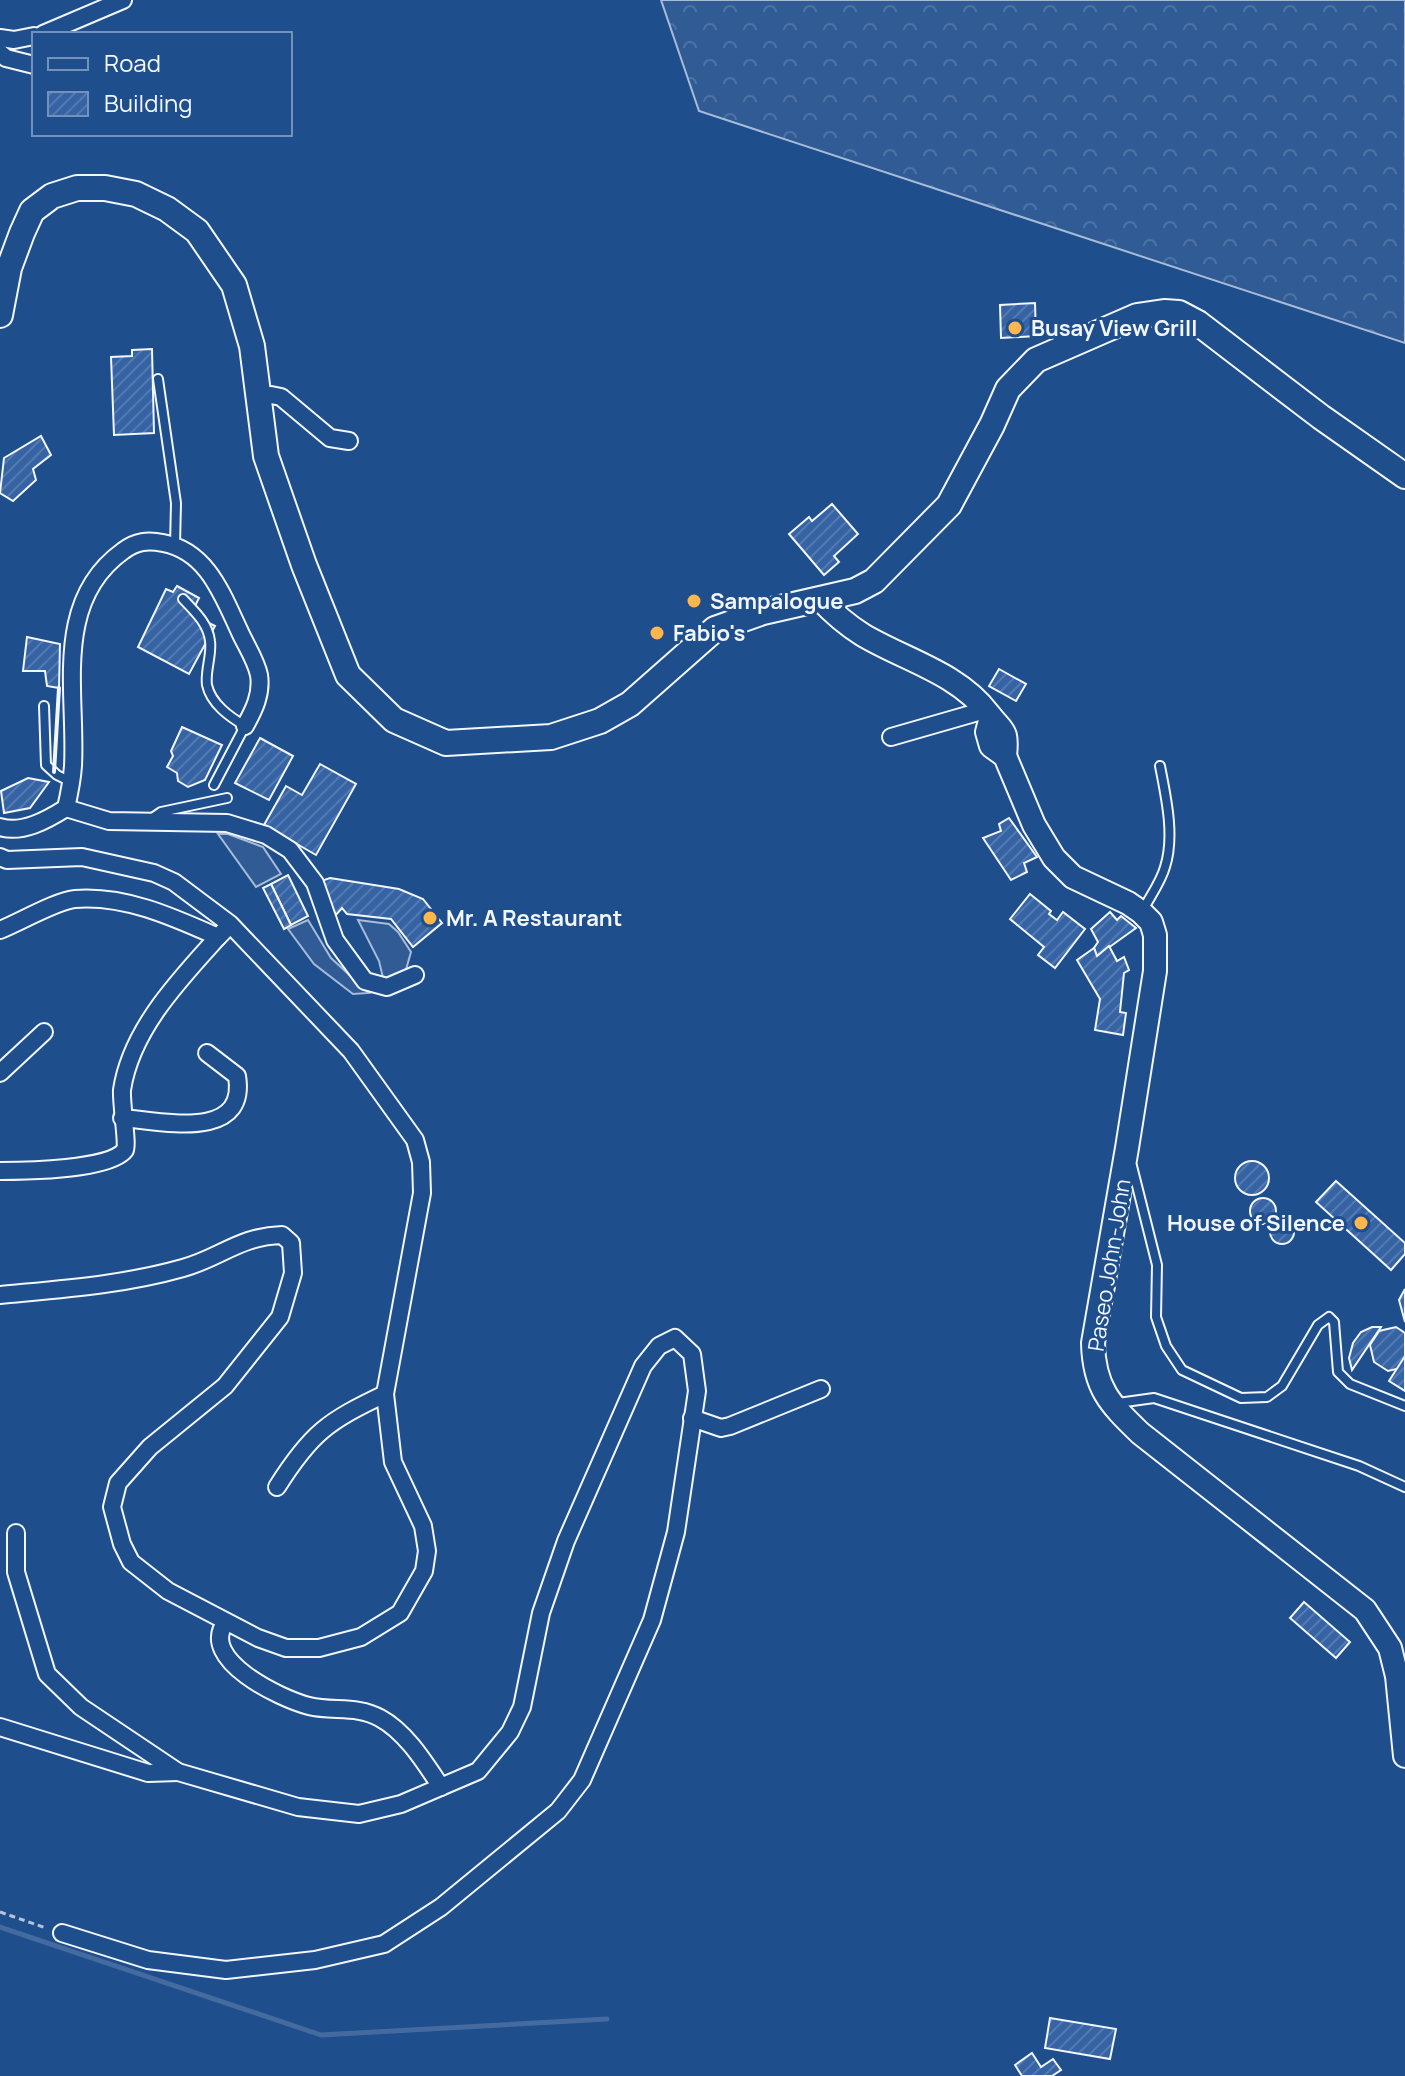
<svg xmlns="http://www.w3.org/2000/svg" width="1405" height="2076" viewBox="0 0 1405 2076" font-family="Manrope,sans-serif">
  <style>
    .built { fill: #305b95; stroke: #a8bbd7; stroke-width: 2 }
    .forest { fill: url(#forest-crowns); stroke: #a8bbd7; stroke-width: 2 }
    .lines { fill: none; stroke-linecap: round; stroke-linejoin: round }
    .stream { stroke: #446ba0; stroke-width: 5 }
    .building { fill: url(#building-hatch); stroke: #f2f6ff; stroke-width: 2 }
    .lane-casing { stroke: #f2f6ff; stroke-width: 12 }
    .street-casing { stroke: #f2f6ff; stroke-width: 20 }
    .secondary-casing { stroke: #f2f6ff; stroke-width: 26 }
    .primary-casing { stroke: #f2f6ff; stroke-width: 28 }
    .path { stroke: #b3c4dc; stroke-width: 3; stroke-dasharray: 6 4; stroke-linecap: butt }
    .lane { stroke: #1f4e8c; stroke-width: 8 }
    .street { stroke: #1f4e8c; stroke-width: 16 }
    .secondary { stroke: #1f4e8c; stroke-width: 22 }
    .primary { stroke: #1f4e8c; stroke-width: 24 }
    .wall { stroke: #f2f6ff; stroke-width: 4 }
    .poi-dot { fill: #ffb74d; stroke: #1f4e8c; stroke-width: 3 }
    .labels { text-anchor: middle; stroke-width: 6; stroke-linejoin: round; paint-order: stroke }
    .poi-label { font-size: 22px; font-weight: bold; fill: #f2f6ff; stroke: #1f4e8c; text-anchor: start }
    .street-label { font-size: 22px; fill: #f2f6ff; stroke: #1f4e8c }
  </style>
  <defs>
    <pattern id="forest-crowns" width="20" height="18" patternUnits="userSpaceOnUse" patternTransform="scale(2)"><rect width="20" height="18" fill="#305b95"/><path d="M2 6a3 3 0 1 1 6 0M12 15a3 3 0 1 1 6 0" fill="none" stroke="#4e73a5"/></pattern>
    <pattern id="building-hatch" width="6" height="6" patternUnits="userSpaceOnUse" patternTransform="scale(2)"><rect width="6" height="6" fill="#3563a3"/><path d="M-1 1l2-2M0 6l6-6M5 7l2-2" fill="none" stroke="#537ab1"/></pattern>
  </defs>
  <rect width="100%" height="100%" fill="#1f4e8c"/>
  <g class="built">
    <path d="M218,834h10l35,13 18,27 -25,13z"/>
    <path d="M308,920l23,38 38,35 -16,1 -39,-30 -26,-35z"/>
    <path d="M358,920l31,4 9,8 13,20 -6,21 -20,13 -6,-25z"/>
  </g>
  <path class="forest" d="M661,0h744v343l-706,-232z"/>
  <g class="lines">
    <path class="stream" d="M0,1927l321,108 286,-16"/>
  </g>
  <g class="building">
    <path d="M1035,303l1,33 -35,2 -1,-33z"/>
    <path d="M152,349l2,84 -40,2 -3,-78 21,-1v-6z"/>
    <path d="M41,436l10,19 -18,14 3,11 -23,21 -13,-8 4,-35z"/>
    <path d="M832,504l26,30 -24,22 5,6 -15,13 -35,-41 20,-17 3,4z"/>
    <path d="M177,586l22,12 -8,16 24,12 -26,48 -51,-27 28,-58 7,3z"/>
    <path d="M27,637l33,7 -1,44 -12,-2 -2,-15h-22z"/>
    <path d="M999,669l27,15 -10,17 -27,-15z"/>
    <path d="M182,727l40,18 -17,35 -17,7 -10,-6 -1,-8 -10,-6 6,-11 -2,-5z"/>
    <path d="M260,738l33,18 -24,44 -34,-17z"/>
    <path d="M320,764l36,20 -40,71 -52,-30 22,-39 16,9z"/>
    <path d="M28,778l21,4 -19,26 -26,5 -3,-22z"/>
    <path d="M1009,818l28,39 -13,6 3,9 -16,8 -28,-42 18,-7 -2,-7z"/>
    <path d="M288,875l20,41 -17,9 -20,-41z"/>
    <path d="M330,878l69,11 24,10 19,24 -29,24 -22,-28 -44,-5 -5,-6 -7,8 -17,-34z"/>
    <path d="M271,884l20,41 -7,4 -21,-41z"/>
    <path d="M1030,894l21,17 -2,3 8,6 6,-8 22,17 -30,39 -17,-13 6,-8 -34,-28z"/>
    <path d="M1110,912l7,8 4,-4 15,12 -39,28 -3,-8 4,-6 -7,-13z"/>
    <path d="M1109,946l8,15 7,-4 5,13 -5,3 -4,39 6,1 -3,22 -28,-5 5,-31 -23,-39 17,-12 3,8z"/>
    <circle cx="1252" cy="1178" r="17"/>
    <path d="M1336,1181l69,62v11l-14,16 -75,-68z"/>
    <circle cx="1263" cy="1211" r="13"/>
    <circle cx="1282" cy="1232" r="12"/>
    <path d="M1405,1289v33l-6,-22z"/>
    <path d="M1372,1327h9l-29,43 -3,-12 4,-15 8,-11z"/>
    <path d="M1396,1327l9,6v34l-17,4 -14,-9 -4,-17 9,-14z"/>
    <path d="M1405,1356v35l-16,-10z"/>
    <path d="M1304,1602l46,40 -14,16 -46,-40z"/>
    <path d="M1050,2018l66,11 -6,30 -65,-11z"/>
    <path d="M1032,2053l9,14 12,-8 8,11 -9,6h-30l-7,-11z"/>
  </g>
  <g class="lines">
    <g class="lane-casing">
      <g id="lane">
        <path d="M158,379l18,124 -1,42"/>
        <path d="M183,599c11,12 25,24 27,42 2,14 -5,30 -3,44 4,19 23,32 38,41l-31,59"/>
        <path d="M44,706l2,59 11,10 14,7"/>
        <path d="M151,819l10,-7 66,-14"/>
        <path d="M1142,912c7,-14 19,-30 23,-45 10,-31 1,-70 -5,-101"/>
        <path d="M1132,1166l25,99 -1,52 10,29 16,24 59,28 26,-1 15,-11 36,-61 11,-8 5,5 4,50 12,12 55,22"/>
        <path d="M1118,1403l36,-5 205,68 46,21"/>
      </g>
    </g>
    <g class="street-casing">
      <g id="street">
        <path d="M43,34l80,-34"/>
        <path d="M0,38l14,2 20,-4"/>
        <path d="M0,53l6,5 28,7"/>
        <path d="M257,399l14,-4 10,2 49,41 19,3"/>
        <path d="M891,737l94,-27"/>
        <path d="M66,808l43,13 118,2 39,12 24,15 25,33 20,57 30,41 22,6 28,-12"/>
        <path d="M0,827c22,7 47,-7 66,-19 3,-13 6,-28 7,-42 4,-73 -21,-164 50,-215 13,-10 25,-11 40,-8 44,8 59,51 76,87 6,14 17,30 20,45 3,19 -5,35 -14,51"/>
        <path d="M0,857l7,3 75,-3 72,16 20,9 56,42 121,127 64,89 6,22 1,31 -37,201 8,68 30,64 4,25 -3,20 -24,42 -39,24 -42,11h-33l-28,-10 -90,-47 -37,-29 -9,-18 -10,-37 6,-24 32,-36 75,-61 55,-69 13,-44 -2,-30 -9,-8c-42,1 -62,23 -99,33 -60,17 -121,21 -183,27"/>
        <path d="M0,930c18,-7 58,-30 75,-31 50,-4 98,18 143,38l6,-6"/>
        <path d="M0,1073l44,-41"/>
        <path d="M122,1118c39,3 126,24 115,-42l-30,-23"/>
        <path d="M0,1171c25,0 110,-1 125,-21 3,-4 -4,-48 -3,-60 9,-60 57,-110 96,-153"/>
        <path d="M692,1418l29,10 9,-2 91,-37"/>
        <path d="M277,1487c34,-54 51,-66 108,-93"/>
        <path d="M16,1533v39l31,102 34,33 97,65 120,35 61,7 42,-10 77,-33 32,-39 12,-25 19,-94 25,-72 77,-175 16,-20 16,-8 17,16 5,37 -21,141 -24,88 -70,160 -24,31 -117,96 -57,37 -69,16 -89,10 -78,-10 -86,-27"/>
        <path d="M226,1622c-29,37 55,77 83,84 24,6 48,-1 71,12 26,14 45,45 61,69"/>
        <path d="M0,1727l148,46 30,-1"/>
      </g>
    </g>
    <g class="secondary-casing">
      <g id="secondary">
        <path d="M820,599c13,14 27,26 43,36 42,25 95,38 125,78 15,20 20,15 17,43"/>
        <path d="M991,717l-4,15 4,14 14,10 29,69 20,33 19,19 55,26 13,9 10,10 4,13v36l-28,177 -34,195c1,45 17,61 47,90l225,177 25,38 7,28 8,80"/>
      </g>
    </g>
    <g class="primary-casing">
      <path id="primary" d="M0,315l9,-47 13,-35 10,-22 20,-15 25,-8h28l31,6 31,15 30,22 37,54 18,61 14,110 38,109 44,110 46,45 52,23 105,-6 49,-16 30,-17 85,-75 48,-17 92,-21 19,-10 75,-76 43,-80 16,-36 28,-29 101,-44 27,-4 15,1 19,10 123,94 84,59"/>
    </g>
    <path class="path" d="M0,1912l46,16"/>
    <use href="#lane" class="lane"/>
    <use href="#street" class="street"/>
    <use href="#secondary" class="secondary"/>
    <use href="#primary" class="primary"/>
    <path class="wall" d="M54,772l5,-84"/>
  </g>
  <g class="poi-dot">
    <circle cx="1015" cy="328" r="8"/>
    <circle cx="694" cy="601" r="8"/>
    <circle cx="657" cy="633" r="8"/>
    <circle cx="430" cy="918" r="8"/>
    <circle cx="1361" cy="1223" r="8"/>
  </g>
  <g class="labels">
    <g class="poi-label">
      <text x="1031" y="336">Busay View Grill</text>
      <text x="710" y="609">Sampalogue</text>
      <text x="673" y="641">Fabio's</text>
      <text x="446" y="926">Mr. A Restaurant</text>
      <text x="1345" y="1231" text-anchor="end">House of Silence</text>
    </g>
    <g class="street-label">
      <text transform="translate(1109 1265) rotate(-81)" y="8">Paseo John-John</text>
    </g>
  </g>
  <rect x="32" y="32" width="260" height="104" fill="#1f4e8c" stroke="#7391ba" stroke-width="2"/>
  <rect x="48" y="58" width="40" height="12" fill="#1f4e8c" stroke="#7391ba" stroke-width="2"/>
  <text x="104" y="72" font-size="24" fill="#f2f6ff">Road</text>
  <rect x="48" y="92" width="40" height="24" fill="url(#building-hatch)" stroke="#7391ba" stroke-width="2"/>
  <text x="104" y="112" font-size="24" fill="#f2f6ff">Building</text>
</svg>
